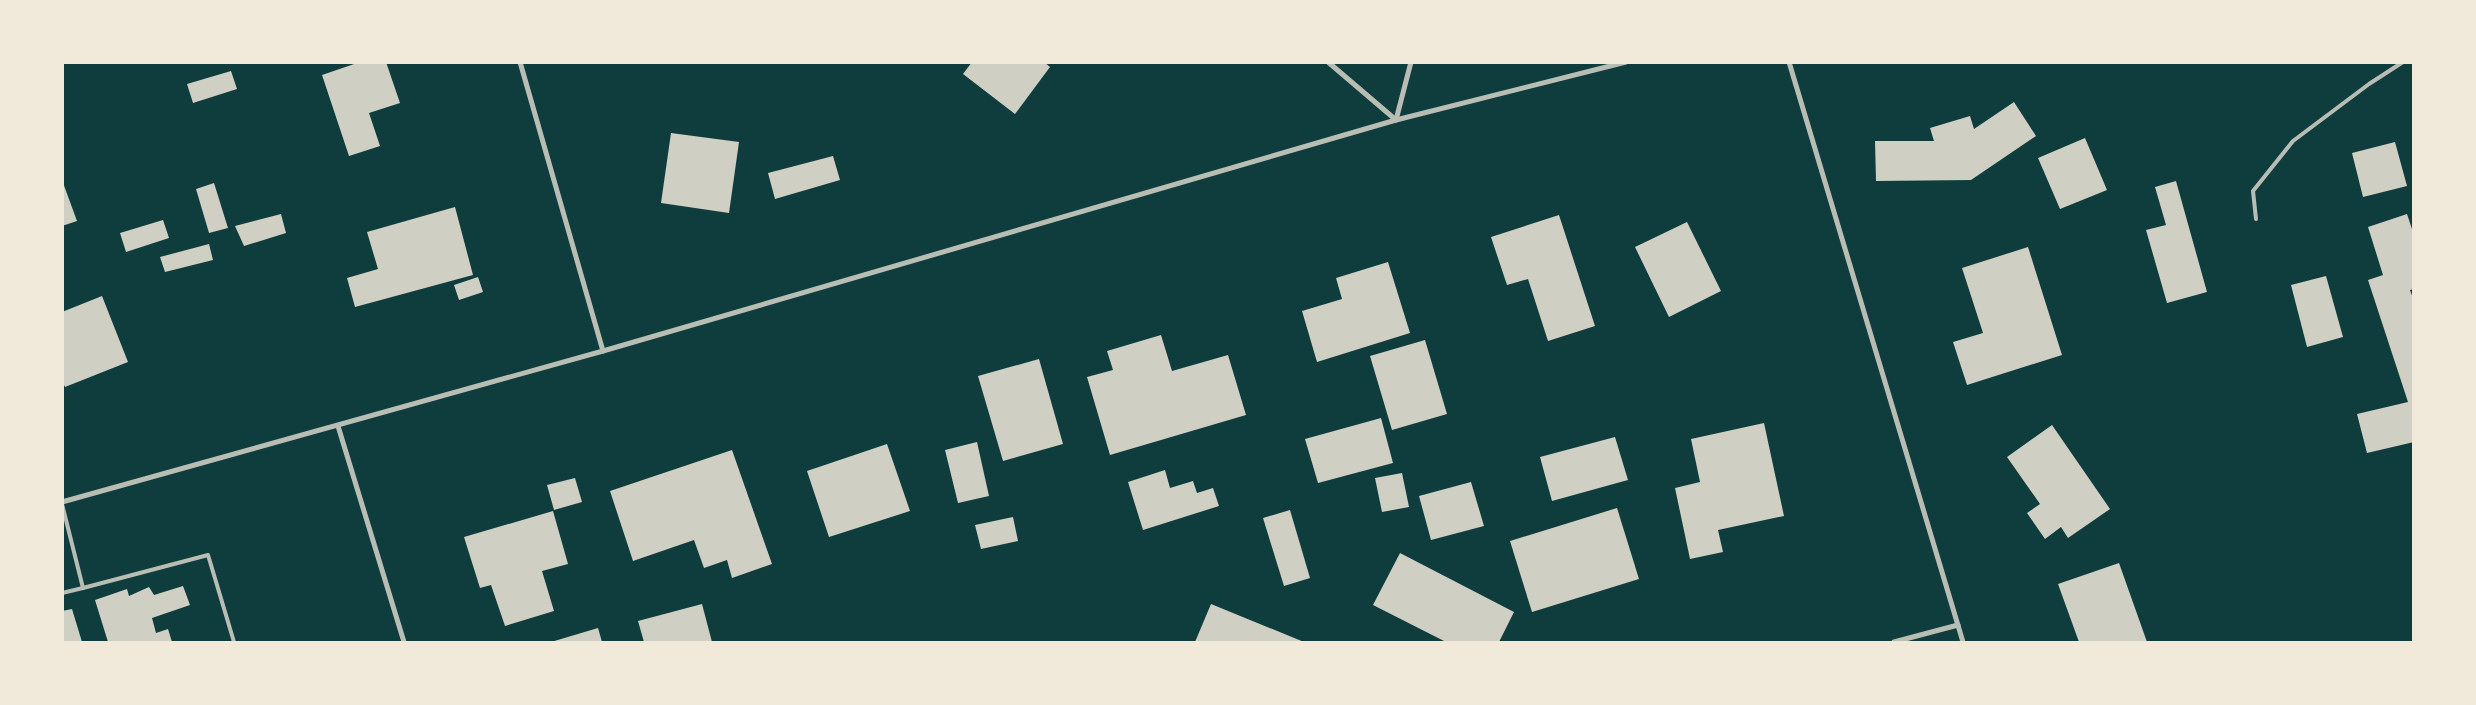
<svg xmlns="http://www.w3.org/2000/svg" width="2476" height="705" viewBox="0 0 2476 705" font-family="Bitter,serif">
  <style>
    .building { fill: #cfcfc3 }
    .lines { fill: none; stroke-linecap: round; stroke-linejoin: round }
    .service { stroke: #b8beb3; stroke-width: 4 }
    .minor { stroke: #b8beb3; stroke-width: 5 }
  </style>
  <rect width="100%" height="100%" fill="#0f3d3e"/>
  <g class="building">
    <path d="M360,62h26l14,41 -31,10 11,33 -31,10 -27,-81z"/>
    <path d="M972,62h72l6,5 -35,47 -52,-40z"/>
    <path d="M231,71l6,18 -44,14 -6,-19z"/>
    <path d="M2014,102l22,34 -65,44 -95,1 -1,-40h59l-4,-13 40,-12 4,13z"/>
    <path d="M671,133l68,9 -10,71 -68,-10z"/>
    <path d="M2085,138l22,52 -47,19 -22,-51z"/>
    <path d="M2395,142l12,44 -44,11 -11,-44z"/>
    <path d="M833,156l7,24 -65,19 -7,-26z"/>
    <path d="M62,180l15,41 -15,5z"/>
    <path d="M2176,181l31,111 -40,11 -21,-73 20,-5 -11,-38z"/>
    <path d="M214,183l14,45 -19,5 -13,-44z"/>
    <path d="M455,207l18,68 -118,32 -8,-29 31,-9 -11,-37z"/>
    <path d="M281,214l5,19 -42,13 -9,-20z"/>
    <path d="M2407,214l7,21v54l-4,1 4,11v141l-47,11 -10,-39 51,-12 -40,-122 15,-5 -15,-48z"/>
    <path d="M1559,215l36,111 -47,15 -20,-62 -21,6 -16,-48z"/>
    <path d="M163,220l6,18 -43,14 -6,-19z"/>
    <path d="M1687,222l34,69 -52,26 -34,-70z"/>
    <path d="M209,244l4,16 -48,12 -5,-15z"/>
    <path d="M2028,247l34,108 -95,30 -14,-43 30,-9 -21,-65z"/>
    <path d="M1388,262l22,71 -93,29 -15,-51 40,-12 -6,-21z"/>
    <path d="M2326,276l17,61 -36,10 -16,-62z"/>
    <path d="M478,277l5,15 -24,8 -5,-15z"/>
    <path d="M102,296l26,66 -63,25 -3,-6v-69z"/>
    <path d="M1161,335l11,36 56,-16 18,60 -136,40 -23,-78 26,-7 -6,-19z"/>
    <path d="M1425,340l22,74 -55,16 -22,-74z"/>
    <path d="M1039,359l24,85 -60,17 -25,-85z"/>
    <path d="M1381,418l12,45 -75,20 -13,-44z"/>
    <path d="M1764,423l20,93 -66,14 5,22 -33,7 -15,-71 25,-6 -9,-43z"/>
    <path d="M2052,425l58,84 -42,29 -7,-11 -16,12 -18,-26 13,-9 -33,-47z"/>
    <path d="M1615,437l13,43 -76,21 -12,-44z"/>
    <path d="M977,442l12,54 -31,7 -13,-53z"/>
    <path d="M887,444l23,67 -81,26 -22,-66z"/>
    <path d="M732,450l40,114 -40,14 -5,-18 -23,8 -10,-28 -61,21 -23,-70z"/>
    <path d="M1165,470l5,18 23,-7 4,12 16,-5 6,18 -76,24 -15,-48z"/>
    <path d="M1402,473l7,34 -27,5 -7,-34z"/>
    <path d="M575,478l7,24 -28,8 -7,-25z"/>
    <path d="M1471,482l13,44 -53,14 -12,-44z"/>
    <path d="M1617,508l22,71 -107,33 -22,-71z"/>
    <path d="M1290,510l20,68 -26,8 -21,-68z"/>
    <path d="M553,511l15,53 -26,7 12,40 -49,15 -14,-41 -11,3 -16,-51z"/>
    <path d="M1013,517l5,24 -37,8 -6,-24z"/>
    <path d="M1400,553l114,59 -15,30h-53l-73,-37z"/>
    <path d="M2119,563l28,79h-68l-21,-58z"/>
    <path d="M183,586l7,19 -38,13 4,15 12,-4 4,13h-64l-13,-42 32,-11 2,7 20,-9 5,8z"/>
    <path d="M702,604l10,38h-68l-6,-21z"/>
    <path d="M1211,604l93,38h-109z"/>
    <path d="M72,609l10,33h-20v-31z"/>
    <path d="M598,628l4,14h-51z"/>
  </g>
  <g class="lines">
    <g class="service">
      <path d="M2256,219l-3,-28 40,-50 76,-57 34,-22"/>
      <path d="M62,504l21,84 -21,5"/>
      <path d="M83,588l125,-33 26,87"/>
    </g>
    <g class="minor">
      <path d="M520,62l83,289"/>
      <path d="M1328,62l68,58 230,-58"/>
      <path d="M1789,62l174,580"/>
      <path d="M338,426l66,216"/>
      <path d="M62,502l541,-151 793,-231 15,-58"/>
      <path d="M1894,642l64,-17"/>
    </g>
  </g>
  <rect width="2476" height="705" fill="none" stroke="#f1e9da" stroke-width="128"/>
</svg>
